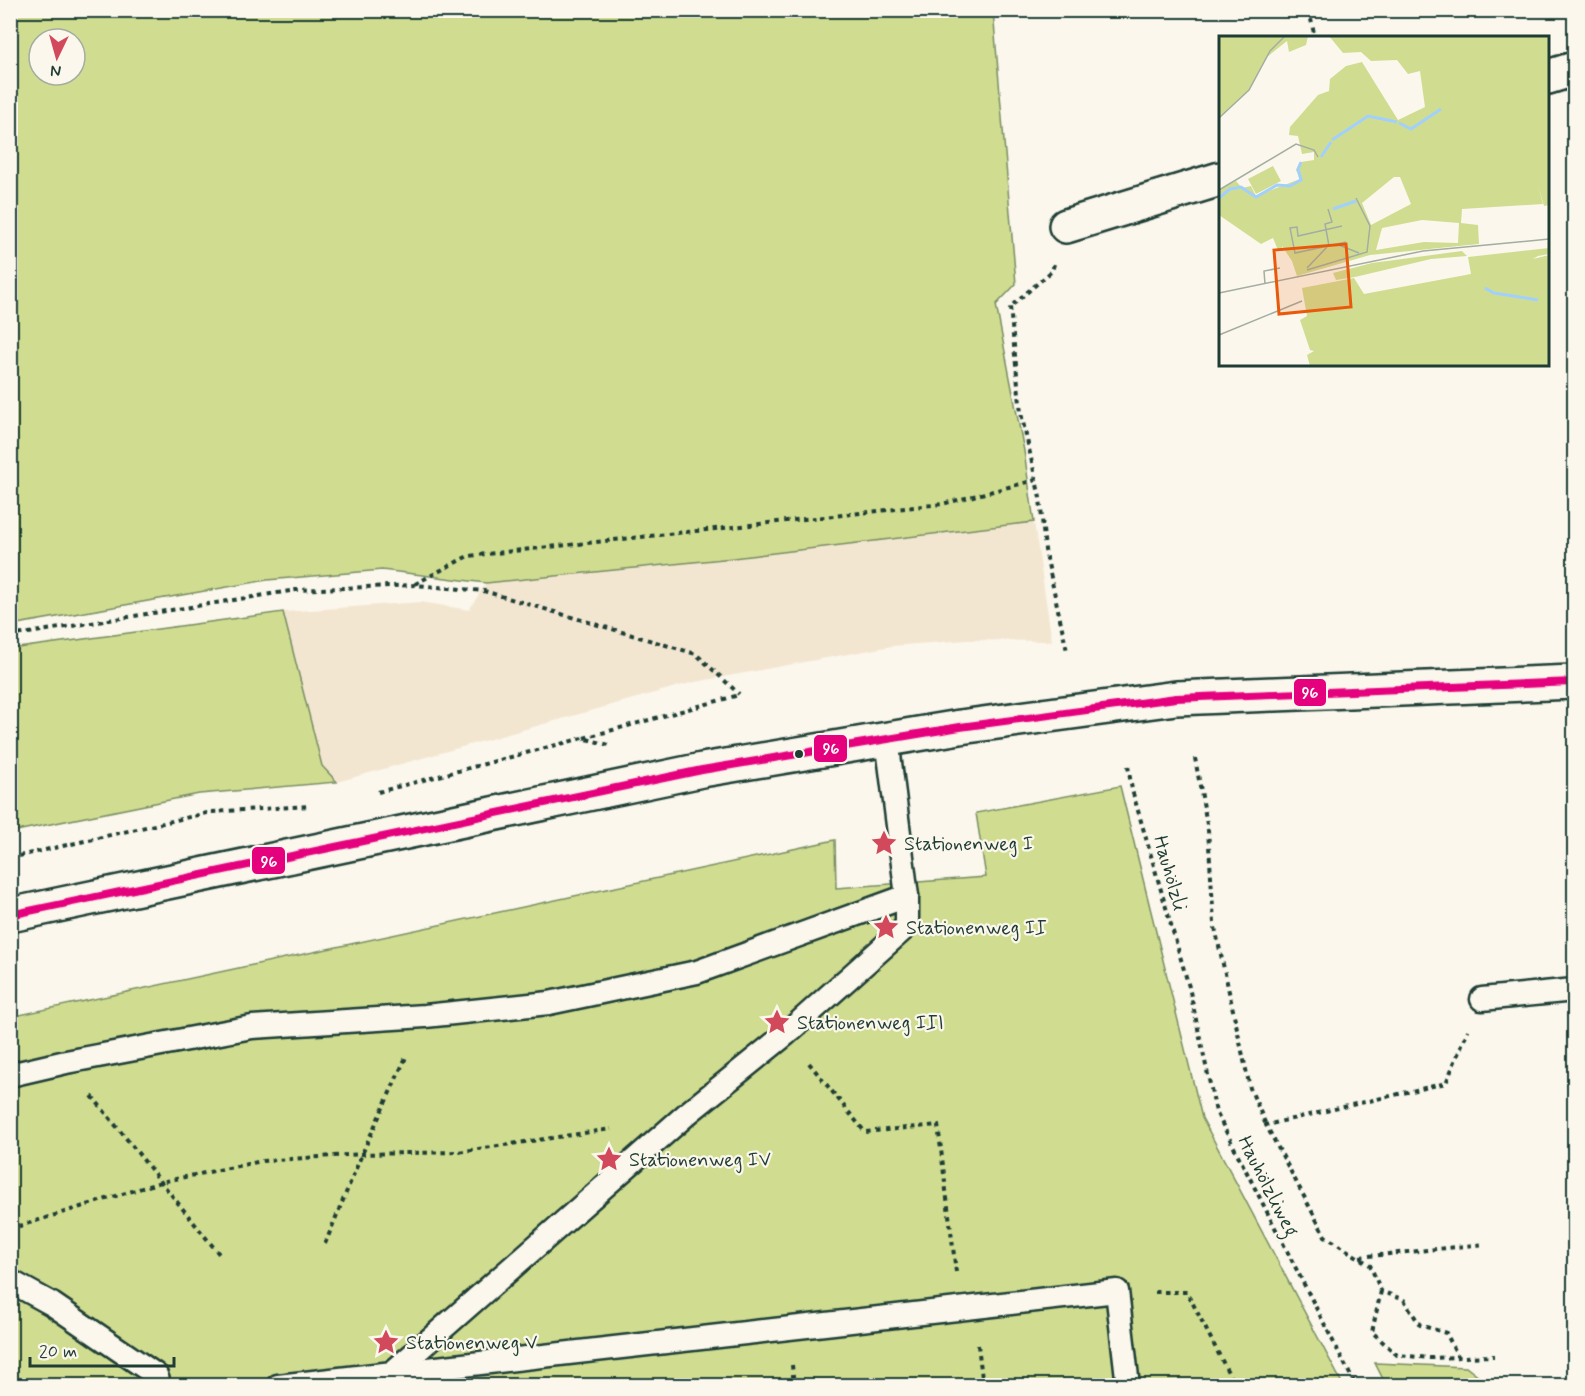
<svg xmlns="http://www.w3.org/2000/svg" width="1585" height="1396" viewBox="0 0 1585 1396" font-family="Mynerve,sans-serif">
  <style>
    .built { fill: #f3e6d1 }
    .green { fill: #d0dd91; stroke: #788d62; stroke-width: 1.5; fill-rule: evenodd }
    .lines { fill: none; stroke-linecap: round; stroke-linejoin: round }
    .service-casing { stroke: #1f3d34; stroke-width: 27 }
    .minor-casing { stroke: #1f3d34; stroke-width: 38 }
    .secondary-casing { stroke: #1f3d34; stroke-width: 38 }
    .path { stroke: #1f3d34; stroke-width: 4; stroke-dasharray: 4.5 4.5; stroke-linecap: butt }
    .service { stroke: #fbf7ec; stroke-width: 22 }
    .minor { stroke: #fbf7ec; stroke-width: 33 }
    .secondary { stroke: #fbf7ec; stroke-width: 33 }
    .bus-1-casing { stroke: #fbf7ec; stroke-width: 12 }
    .bus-1 { stroke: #e5007d; stroke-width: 8 }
    .bus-dot { fill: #1f3d34; stroke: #fbf7ec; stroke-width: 2 }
    .labels { text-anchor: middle; stroke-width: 4.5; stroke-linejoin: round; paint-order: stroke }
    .poi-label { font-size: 20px; fill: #1f3d34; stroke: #fbf7ec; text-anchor: start }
    .street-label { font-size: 20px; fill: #1f3d34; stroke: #fbf7ec }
    .inset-river { fill: none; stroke: #a1d0fd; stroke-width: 3 }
    .inset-road { fill: none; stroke: #a3ada2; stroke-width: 1.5 }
    .view { fill: #e8590c; fill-opacity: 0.15; stroke: #e8590c; stroke-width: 3 }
    .inset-edge { fill: none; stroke: #1f3d34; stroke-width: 3 }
    .line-badge { stroke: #fbf7ec; stroke-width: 2 }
    .badge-label { font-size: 16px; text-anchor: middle; font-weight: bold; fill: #fff }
  </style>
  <rect width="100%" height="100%" fill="#fbf7ec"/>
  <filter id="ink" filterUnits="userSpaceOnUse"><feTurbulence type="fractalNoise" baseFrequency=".0167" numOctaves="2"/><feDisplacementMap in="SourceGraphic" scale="12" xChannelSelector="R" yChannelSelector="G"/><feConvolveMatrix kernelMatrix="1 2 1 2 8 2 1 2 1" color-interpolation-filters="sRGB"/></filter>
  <g filter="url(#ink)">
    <path class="built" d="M1034,522l18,119 -85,-1 -75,6 -202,37 -353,99 -15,-15 -39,-155 138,-10 48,8 17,-27 247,-25z"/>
    <g class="green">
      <path d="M11,10l982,1 23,273 -20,21 28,146 10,71 -301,36 -247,25 -104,-13 -115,10 -256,45zM39,39h36v36h-36z"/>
      <path d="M283,612l39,154 15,16 -138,12 -188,38v-183z"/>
      <path d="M1120,786l82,332 141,267h-1332l-1,-368 825,-177 1,48 150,-11 -10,-64z"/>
      <path d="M1375,1363l91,4 23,18h-103z"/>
    </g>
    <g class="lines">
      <g class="service-casing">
        <g id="service">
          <path d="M1482,999l92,-9"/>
          <path d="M10,1075l56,-13 186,-35 173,-11 124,-13 148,-31 210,-76"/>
          <path d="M10,1281l42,23 104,71 4,11"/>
          <path d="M393,1372l295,-259 98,-79 121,-108v-30l-20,-157"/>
          <path d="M278,1386l839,-95 11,95"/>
        </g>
      </g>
      <g class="minor-casing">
        <g id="minor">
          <path d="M1548,77l26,-8"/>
          <path d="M1066,226l154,-47"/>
        </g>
      </g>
      <g class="secondary-casing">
        <path id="secondary" d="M10,915l692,-145 258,-43 216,-29 398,-16"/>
      </g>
      <g class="path">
        <path d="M1309,10l6,28"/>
        <path d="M1054,264l-2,7 -42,36 11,106 19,85 5,52 22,101"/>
        <path d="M415,584l53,-28 474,-52 94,-24"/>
        <path d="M10,636l286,-46 119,-5 69,6 212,63 43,40"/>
        <path d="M584,738l155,-43"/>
        <path d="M1195,758l13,72 6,93 36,165 16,37"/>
        <path d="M1128,766l4,24 57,197 27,125 140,274"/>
        <path d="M378,792l205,-54 26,7"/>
        <path d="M10,858l201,-46 98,-6"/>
        <path d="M809,1063l56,69 73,-7 18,147"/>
        <path d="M92,1096l127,158"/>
        <path d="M10,1229l151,-47 101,-21 100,-7 96,-2 153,-23"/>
        <path d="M325,1244l37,-90 45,-99"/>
        <path d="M1360,1257l125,-13"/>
        <path d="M1381,1291l-9,41 25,23 33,3 64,-2"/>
        <path d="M1155,1292h32l48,94"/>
        <path d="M978,1345l5,41"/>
        <path d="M1459,1358l-13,-25 -26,-8 -16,-25 -23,-9 -11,-26 -45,-29 -59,-111 180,-42 22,-53"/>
        <path d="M792,1365l2,21"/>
      </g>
      <use href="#service" class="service"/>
      <use href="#minor" class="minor"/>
      <use href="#secondary" class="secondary"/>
      <g class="bus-1-casing">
        <path id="bus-1" d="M10,915l692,-145 258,-43 216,-29 398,-16"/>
      </g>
      <use href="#bus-1" class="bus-1"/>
    </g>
  </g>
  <defs>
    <g id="sight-bare" transform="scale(2.07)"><path d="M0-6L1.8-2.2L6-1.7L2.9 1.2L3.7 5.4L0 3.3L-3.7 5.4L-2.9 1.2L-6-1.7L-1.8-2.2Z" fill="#d1495b" stroke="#fbf7ec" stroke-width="2.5" paint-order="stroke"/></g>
  </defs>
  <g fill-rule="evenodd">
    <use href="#sight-bare" x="884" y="843"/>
    <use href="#sight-bare" x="886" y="927"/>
    <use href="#sight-bare" x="777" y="1022"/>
    <use href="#sight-bare" x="609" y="1159"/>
    <use href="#sight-bare" x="386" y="1342"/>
  </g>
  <circle class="bus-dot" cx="799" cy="754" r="5"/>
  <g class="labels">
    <g class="poi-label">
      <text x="904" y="850">Stationenweg I</text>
      <text x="906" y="934">Stationenweg II</text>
      <text x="797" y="1029">Stationenweg III</text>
      <text x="629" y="1166">Stationenweg IV</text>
      <text x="406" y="1349">Stationenweg V</text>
    </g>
    <g class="street-label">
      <text transform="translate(1171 873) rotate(74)" y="7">Hauhölzli</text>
      <text transform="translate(1269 1186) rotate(63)" y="7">Hauhölzliweg</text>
    </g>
  </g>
  <g transform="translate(1219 36)">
    <rect width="330" height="330" fill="#fbf7ec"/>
    <path d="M0,0h89l-2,9 -17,7 -2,-11 -20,16 -18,33 -30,28zM110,0h220v169l-5,1 -6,-21 5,19 -81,5 -1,14 17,2 1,19 -109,11 -73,21 -5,-15 -10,-15 1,5 -5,-1 -5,-12 -12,6 -42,-29v-25l17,-9 6,7 9,-2 5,10 44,-17 -4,-9 5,-8 13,-2v-8l-12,2 -4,-18 -9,-1 1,-8 28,-32 11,-4 1,-12 16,-13 16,-4 36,58 27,-13 -5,-36 -12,3 -11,-14 -26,1 -10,-9 -18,1zM175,141h6l11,27 -40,21 -9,-22zM203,184l37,3 -1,20 -34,-1 -48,8 6,-22zM54,130l8,15 -25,13 -8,-15zM330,212v6l-11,2 -5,3 16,-4v111h-239l-3,-11 7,-4 -4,-1 -10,-30 7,-4 -5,-28 52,-10 10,16 107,-20 -3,-17zM243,215l5,5 -36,3 -76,18 -19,3 -3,-7 39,-10z" fill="#d0dd91" fill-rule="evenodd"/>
    <path class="inset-river" d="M180,87l12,6 30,-20M113,104l36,-24 29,6M102,121l10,-15M0,162l11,-9 11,-2 15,10 21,-12 13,1 11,-6 -3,-11 3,-7M114,173l23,-8M266,252l9,5 44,7"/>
    <path class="inset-road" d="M0,82l30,-28 21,-39 15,-15M0,154l77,-46 18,6 4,7M109,173l4,13 -7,2 4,22M123,190l-44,10 -1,-9 -7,1 5,25 51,-11M120,209l20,8M88,232l20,-21M88,234l60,-18 3,-26 -14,-28M46,248l-1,-13 16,-3M0,257l204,-42 126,-12M0,299l83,-34"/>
    <path class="view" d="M127,208l5,63 -72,7 -5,-64z"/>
    <rect width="330" height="330" class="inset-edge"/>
  </g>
  <g class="line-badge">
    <rect x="1293" y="678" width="34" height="29" rx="6" fill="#e5007d"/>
    <rect x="813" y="734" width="35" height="29" rx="6" fill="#e5007d"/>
    <rect x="251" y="846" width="35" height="29" rx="6" fill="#e5007d"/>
  </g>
  <g class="badge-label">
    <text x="1310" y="698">96</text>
    <text x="831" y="754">96</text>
    <text x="269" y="867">96</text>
  </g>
  <rect width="1585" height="1396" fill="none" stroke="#fbf7ec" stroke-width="36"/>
  <rect x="18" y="18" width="1549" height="1360" fill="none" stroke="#1f3d34" stroke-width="2" filter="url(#ink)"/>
  <g transform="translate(57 57) rotate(185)"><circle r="28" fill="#fbf7ec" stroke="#a3ada2" stroke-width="1.5"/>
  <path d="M0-4.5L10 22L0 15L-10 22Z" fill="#d1495b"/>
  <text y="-9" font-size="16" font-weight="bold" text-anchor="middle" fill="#1f3d34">N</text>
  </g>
  <path d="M30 1357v9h144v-9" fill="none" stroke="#1f3d34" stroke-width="3"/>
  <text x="39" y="1357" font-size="18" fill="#1f3d34" stroke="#fbf7ec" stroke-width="4.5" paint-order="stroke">20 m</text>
</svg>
